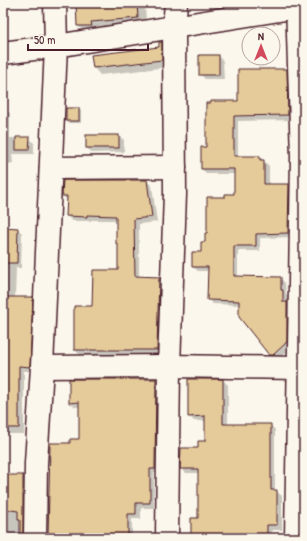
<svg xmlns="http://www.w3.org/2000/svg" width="307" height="541" viewBox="0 0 307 541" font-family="'Patrick Hand',sans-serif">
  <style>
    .shadow { fill: #0003 }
    .building { fill: #e5ca9a; stroke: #4a1f2b }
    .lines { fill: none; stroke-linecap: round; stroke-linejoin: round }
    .minor-casing { stroke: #4a1f2b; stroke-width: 25 }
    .minor { stroke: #fbf7ec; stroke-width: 22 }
  </style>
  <rect width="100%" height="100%" fill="#fbf7ec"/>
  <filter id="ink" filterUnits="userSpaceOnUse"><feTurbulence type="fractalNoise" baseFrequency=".025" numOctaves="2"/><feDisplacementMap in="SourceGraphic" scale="8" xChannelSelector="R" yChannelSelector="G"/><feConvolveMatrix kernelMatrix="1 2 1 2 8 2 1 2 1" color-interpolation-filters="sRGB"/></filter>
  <g filter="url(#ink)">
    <g class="shadow">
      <path d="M77,3h68l1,20 -50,4v3l-12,1 -6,-5z"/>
      <path d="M161,43l7,6v18l-68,8 -6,-7 -2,-12 69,-9z"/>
      <path d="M219,56l4,5 1,18h-19l-5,-5z"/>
      <path d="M286,70l5,5 2,45 -55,1v36h22l9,9v19h20l5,5 -1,47 -33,1v13h-22v26l42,1 5,5 1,11 2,2v8l4,4 -2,41 -12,11h-4l-5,-6 -29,-49 -27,-1 -5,-5 1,-28h-11l-5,-4 9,-14 6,-19 18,-36 9,-3v-21h-28l-5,-5 5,-21 32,-46z"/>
      <path d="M3,101l4,5v5l3,2v25h19l5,5v11h-22l1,9 -10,2z"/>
      <path d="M67,109h12l2,2v12h-12l-2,-2z"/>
      <path d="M119,136l5,4v12l-32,1 -5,-5z"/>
      <path d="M147,181l5,5 5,36 -18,2v54h19l5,5 -1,72h-82l-5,-5 18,-43 26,-36v-24l-2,-3v-24h-26v1h-19l-5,-5 1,-15 -5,-5z"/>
      <path d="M3,228l14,1 5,4 -1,35h-5l-1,30h17l5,5 -3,68h-10v63h-17v2h-4z"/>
      <path d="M156,380l5,5 -1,88h-6v35h-13v11h-9v19h-83l22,-94 9,-4v-33h-5l-5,-5z"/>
      <path d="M223,380l5,5v40h42l5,5v59l1,2 6,5v34h-10v8h-80l7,-19v-46h-13l-5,-5 25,-26v-21h-12l-5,-5z"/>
      <path d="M3,476h20l4,4 -1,58h-23z"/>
    </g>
    <g class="building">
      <path d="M76,3h61l1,15 -47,4 1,4h-15z"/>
      <path d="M159,42h3v18l-69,8 -2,-13 68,-8z"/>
      <rect x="199" y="55" width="20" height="20"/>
      <path d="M238,69h49l1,46 -54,1v40h26v4h4v24h25l-1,49 -32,1v12h-22v30l47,1v13h2v12h4v39l-2,3 -12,11h-4l-30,-38v-16l-32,-1 1,-33h-16v-15h9v-10h4v-9h2v-36h18v-3h9v-25h-33v-22h5v-44h5v-2h27z"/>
      <rect x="66" y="108" width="13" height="13"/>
      <rect x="86" y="135" width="33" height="13"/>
      <path d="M16,137h14l-1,13h-13z"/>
      <path d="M63,180h84l5,37 -18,2 1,57 24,1 -2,73h-83v-44h18l1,-36h25v-26h-2v-28l-29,-1v2l-21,-1 1,-20h-5z"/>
      <path d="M3,227l15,1 -1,35h-14z"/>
      <path d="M3,297h30l-3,70 -11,-1v62h-16z"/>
      <path d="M69,379h87l-1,90h-5v34h-14v11h-8v24h-80l2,-95h20v-4h9v-37l-10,1z"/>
      <path d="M188,379h35v45h48v66h6v35h-10v13h-76v-20h7v-49h-18l1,-21h17v-7h7v-25l-17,1z"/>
      <path d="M5,475h18v63h-3v-18h-2v-9l-14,-2z"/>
    </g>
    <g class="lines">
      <g class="minor-casing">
        <g id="minor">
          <path d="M3,53l53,-7 248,-40"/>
          <path d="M51,168l124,-1"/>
          <path d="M42,367l127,-1 130,2"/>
          <path d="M35,538l1,-75 6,-96 14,-321 -1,-43"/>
          <path d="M167,538l2,-172 6,-172 -1,-167 2,-24"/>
          <path d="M296,538l6,-381 -5,-154"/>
        </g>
      </g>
      <use href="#minor" class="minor"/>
    </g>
  </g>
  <rect width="307" height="541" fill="none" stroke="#fbf7ec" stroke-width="16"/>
  <rect x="8" y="8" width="291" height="525" fill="none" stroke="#4a1f2b" stroke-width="1.5" filter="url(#ink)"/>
  <g transform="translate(261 46)"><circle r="19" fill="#fbf7ec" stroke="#b4a19f"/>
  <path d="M0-3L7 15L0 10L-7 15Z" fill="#d1495b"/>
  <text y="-6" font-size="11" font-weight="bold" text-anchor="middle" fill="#4a1f2b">N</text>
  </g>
  <path d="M28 44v6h120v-6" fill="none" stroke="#4a1f2b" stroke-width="2"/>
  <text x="34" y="44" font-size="12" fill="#4a1f2b" stroke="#fbf7ec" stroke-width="3" paint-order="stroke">50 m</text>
</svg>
